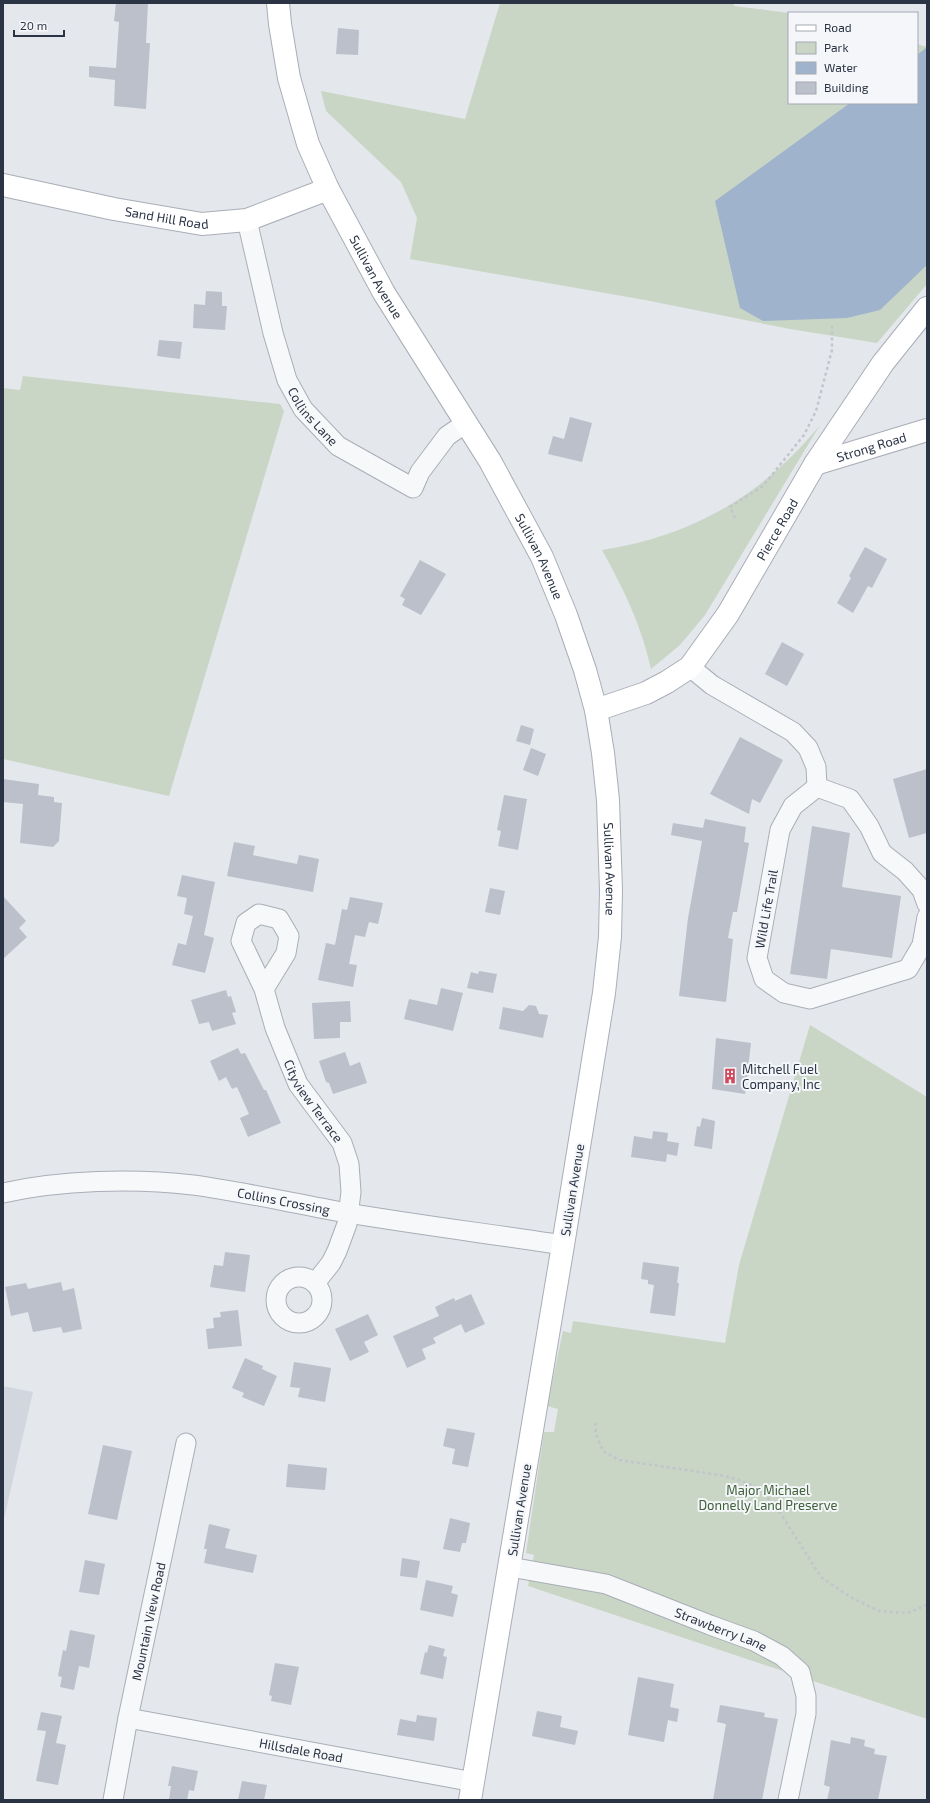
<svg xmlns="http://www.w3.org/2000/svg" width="930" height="1803" viewBox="0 0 930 1803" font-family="'Exo 2',sans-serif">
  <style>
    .built { fill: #d2d6de }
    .green { fill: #c9d6c5 }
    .water { fill: #9fb4cc }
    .building { fill: #bbc0ca }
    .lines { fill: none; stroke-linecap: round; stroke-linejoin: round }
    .street-casing { stroke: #a9aeb7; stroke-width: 21 }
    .secondary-casing { stroke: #a9aeb7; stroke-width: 24 }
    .path { stroke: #c2c5cb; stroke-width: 2.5; stroke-dasharray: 3 3; stroke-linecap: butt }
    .street { stroke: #f7f8fa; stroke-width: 19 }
    .secondary { stroke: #fff; stroke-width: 22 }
    .labels { text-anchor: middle; stroke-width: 4; stroke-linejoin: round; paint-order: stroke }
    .street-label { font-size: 13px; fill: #2b3445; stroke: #f4f6f9 }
    .poi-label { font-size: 13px; fill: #2b3445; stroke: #f4f6f9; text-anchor: start }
    .park-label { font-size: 13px; fill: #3f6138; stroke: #f4f6f9 }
  </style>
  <rect width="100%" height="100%" fill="#e4e7ec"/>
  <path class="built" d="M3,1386l30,6 -30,131z"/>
  <g class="green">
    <path d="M500,3h234v3l55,7v90h128v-59l10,3v237l-50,59 -87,-14 -145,-29 -235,-41 7,-41 -16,-36 -75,-71 -5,-20 144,28z"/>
    <path d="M23,376l257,28 4,7 -115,385 -166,-37v-371l17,2z"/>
    <path d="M820,425l-115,190 -25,30 -29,24c-10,-45 -27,-79 -49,-119 90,-14 160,-54 218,-125z"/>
    <path d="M810,1025l117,72v622l-399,-133 6,-31 -8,-2 18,-121h10l4,-23 -11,-3 16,-75 8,2 2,-12 152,22 14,-78z"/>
  </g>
  <path class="water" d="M927,47v218l-47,45 -33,8 -84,3 -23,-13 -25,-107 135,-98h67v-48z"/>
  <g class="building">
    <path d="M116,3h32l-2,40h4l-4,66 -32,-3 1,-26 -26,-3v-11l27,2 3,-46 -5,-1z"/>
    <path d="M338,28l21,2 -1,25 -22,-1z"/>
    <path d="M206,291l16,1v14h5l-2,24 -32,-2 1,-24 11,1z"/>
    <path d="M159,340l23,2 -2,17 -23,-3z"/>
    <path d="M570,417l22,6 -10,39 -34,-8 5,-18 11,3z"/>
    <path d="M865,547l22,12 -15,29 -4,-2 -15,27 -16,-10 14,-25 -2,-2z"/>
    <path d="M420,560l26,14 -25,41 -19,-10 3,-6 -5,-3z"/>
    <path d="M782,642l22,12 -17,32 -22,-12z"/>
    <path d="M521,725l13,4 -4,16 -14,-4z"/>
    <path d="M740,737l43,23 -23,43 -8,-4 -3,15 -39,-20z"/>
    <path d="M531,748l15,6 -8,22 -15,-6z"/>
    <path d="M927,769v64l-18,5 -16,-59z"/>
    <path d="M3,779l36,5 -1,11 16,2v5l8,1 -3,38 -6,6 -33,-4 3,-39 -20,-2z"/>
    <path d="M504,795l23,4 -9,51 -20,-4 3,-15 -4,-1z"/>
    <path d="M705,819l41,8 -2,15 5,1 -12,69h-4l-5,26 5,1 -7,63 -47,-6 9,-78 14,-77 -31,-6 2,-12 30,5z"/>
    <path d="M812,826l38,7 -8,54 59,9 -9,62 -61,-9 -4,30 -37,-5z"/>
    <path d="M234,842l21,4 -2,9 14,3 30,6 2,-9 20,4 -6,33 -86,-16z"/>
    <path d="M182,875l33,7 -11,53 10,3 -9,35 -33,-8 6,-22 8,2 7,-29 -9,-2 3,-16 -10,-2z"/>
    <path d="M490,888l15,3 -5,24 -15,-3z"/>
    <path d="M3,896l23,25 -7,7 8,9 -24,22z"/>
    <path d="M350,897l33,6 -5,21 -9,-2 -4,15 -10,-2 -6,29 8,1 -4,22 -35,-7 8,-37 9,2 7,-36 5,1z"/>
    <path d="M479,971l18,3 -4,19 -26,-5 4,-16 7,2z"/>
    <path d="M441,988l22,5 -10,38 -49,-12 5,-20 28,6z"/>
    <path d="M226,990l2,7 3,-1 5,16 -4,1 4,11 -24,7 -3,-9 -10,2 -8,-24z"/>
    <path d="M350,1001l1,21h-11v16l-26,1 -2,-36z"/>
    <path d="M529,1005l7,1 3,8 9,1 -5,23 -44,-9 4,-22 20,4z"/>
    <path d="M716,1038l35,5 -6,51 -33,-5z"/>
    <path d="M238,1048l3,6 4,-1 19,37h2l15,33 -33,14 -8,-19 9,-4 -12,-27 -5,2 -6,-12 -7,4 -9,-20z"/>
    <path d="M345,1052l5,14 10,-4 7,21 -34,11 -4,-11 -3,-1 -7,-21z"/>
    <path d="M702,1118l13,3 -3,28 -18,-3 3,-20 3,1z"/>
    <path d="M653,1131l15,2 -1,8 12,2 -2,13 -10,-2 -1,8 -35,-5 3,-21 18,3z"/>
    <path d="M225,1252l25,3 -5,37 -35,-5 4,-22 9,1z"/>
    <path d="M643,1262l36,5 -2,16h2l-4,33 -25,-3 4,-28 -6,-1v-4l-7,-1z"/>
    <path d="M61,1282l2,9 11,-3 8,41 -19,4 -2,-6 -28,5 -5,-20 -17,4 -6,-29 21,-4 2,6z"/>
    <path d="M471,1294l14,30 -20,9 -4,-9 -28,14 3,5 -14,6 4,10 -19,9 -14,-32 46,-20 -4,-9 19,-9 1,3z"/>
    <path d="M238,1310l4,36 -34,3 -2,-20 8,-1 -1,-10 8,-1 -1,-5z"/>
    <path d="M368,1314l10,21 -14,7 5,10 -19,9 -15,-32z"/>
    <path d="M245,1358l18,8 -1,3 15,7 -13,30 -22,-9 2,-4 -12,-5z"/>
    <path d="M294,1362l37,6 -6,34 -27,-5 2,-9 -10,-1z"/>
    <path d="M447,1428l28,5 -7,34 -16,-3 3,-15 -12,-3z"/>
    <path d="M103,1445l29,6 -15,69 -29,-6z"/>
    <path d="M288,1464l39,4 -2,22 -39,-3z"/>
    <path d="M450,1518l20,5 -4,20h-4l-2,9 -17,-3z"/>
    <path d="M209,1524l21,5 -5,19 32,7 -4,18 -49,-10 3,-14h-3z"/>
    <path d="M402,1558l18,3 -3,17 -17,-2z"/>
    <path d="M85,1560l20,4 -6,31 -20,-3z"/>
    <path d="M426,1580l27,6 -2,7 7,2 -5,22 -33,-7z"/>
    <path d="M70,1630l25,5 -6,33 -10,-2 -5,24 -14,-3 2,-10 -4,-1 5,-26 3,1z"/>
    <path d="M429,1645l16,4 -2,7 4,1 -4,22 -23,-5 5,-22 2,1z"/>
    <path d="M275,1663l24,4 -8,38 -20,-4 1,-5 -3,-1z"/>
    <path d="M638,1677l36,7 -4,23 9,2 -2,13 -9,-2 -4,22 -36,-7z"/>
    <path d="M720,1705l45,8 -1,4 14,2 -16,81h-49l13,-76 -9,-2z"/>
    <path d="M537,1711l25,5 -2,11 18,4 -3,14 -43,-9z"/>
    <path d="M41,1712l21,4 -6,27 10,2 -8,40 -22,-4 10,-50 -9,-1z"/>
    <path d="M417,1715l20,3 -3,23 -37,-6 3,-16 16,3z"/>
    <path d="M851,1737l14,3 -1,6 11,3 -1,5 13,2 -9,44h-51l3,-13 -6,-2 7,-45 19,4z"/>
    <path d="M172,1766l26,5 -4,20 -5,-1 -2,10h-18l2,-14h-3z"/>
    <path d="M242,1781l25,4 -3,15h-26z"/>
  </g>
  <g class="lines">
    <g class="street-casing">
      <g id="street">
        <path id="s1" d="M247,220l26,113 14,47 16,29 35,37 75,42 7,-16 27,-36 19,-13"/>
        <path d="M690,667l22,18 81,47 15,16 8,19 1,20"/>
        <path d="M817,787l-24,19 -13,24 -23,128 7,21 20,14 26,6 98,-30 14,-24 5,-28"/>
        <path d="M817,787l33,12 19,27 13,27 23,18 17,19 5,14"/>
        <path id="s2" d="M264,989l22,-36 3,-17 -10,-17 -20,-5 -13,9 -5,18 23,48 11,39 23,56 44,59 7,21 2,28 -4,32 -10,27 -6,12 -15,19"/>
        <path id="s3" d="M3,1193c57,-13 131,-15 190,-8 52,7 103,19 155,28 71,12 143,21 215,32"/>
        <circle cx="299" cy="1300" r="23"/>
        <path id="s4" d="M510,1567l96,17 104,41 44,16 28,15 18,16 6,24v18l-18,86"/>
        <path id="s5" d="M128,1718l346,64"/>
        <path id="s6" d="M113,1800l15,-82 58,-275"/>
      </g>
    </g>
    <g class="secondary-casing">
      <g id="secondary">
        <path id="s7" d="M278,3l2,21 9,54 19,66 20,45 56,104 106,168 52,96 24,58 19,55 11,40 7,43 5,47 3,91 -1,46 -6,56 -41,252 -93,555"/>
        <path id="s8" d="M3,185l111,24 88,15 45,-4 81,-31"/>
        <path id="s9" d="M815,464l112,-34"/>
        <path id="s10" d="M596,710l50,-17 21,-11 23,-15 38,-53 87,-150 68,-101 44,-55"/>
      </g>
    </g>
    <g class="path">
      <path d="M735,518l-5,-11 33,-21 41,-51 12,-24 16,-61v-25"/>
      <path d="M595,1423l1,11 7,17 16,9 101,15 19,5 20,8 20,23 42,66 29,20 29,14 28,2 20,-8"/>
    </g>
    <use href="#street" class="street"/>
    <use href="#secondary" class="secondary"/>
  </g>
  <defs>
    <g id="building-bare" transform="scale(1.2)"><path d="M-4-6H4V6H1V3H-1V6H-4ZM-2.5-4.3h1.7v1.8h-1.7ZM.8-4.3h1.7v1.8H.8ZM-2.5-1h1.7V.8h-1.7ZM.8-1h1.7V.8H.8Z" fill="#d1495b" stroke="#f4f6f9" stroke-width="2.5" paint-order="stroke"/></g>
  </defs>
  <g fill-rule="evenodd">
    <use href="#building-bare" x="730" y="1076"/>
  </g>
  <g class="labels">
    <g class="street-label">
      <text dy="5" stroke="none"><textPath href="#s8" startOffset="167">Sand Hill Road</textPath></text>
      <text dy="5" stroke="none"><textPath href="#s7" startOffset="294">Sullivan Avenue</textPath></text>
      <text dy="5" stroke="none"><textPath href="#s1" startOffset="210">Collins Lane</textPath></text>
      <text dy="5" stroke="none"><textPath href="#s9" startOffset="59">Strong Road</textPath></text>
      <text dy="5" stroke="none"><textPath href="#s10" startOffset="267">Pierce Road</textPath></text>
      <text dy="5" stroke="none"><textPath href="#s7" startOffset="618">Sullivan Avenue</textPath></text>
      <text dy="5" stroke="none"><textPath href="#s7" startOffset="942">Sullivan Avenue</textPath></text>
      <text transform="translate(766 909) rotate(-80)" y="5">Wild Life Trail</text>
      <text dy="5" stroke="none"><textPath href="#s2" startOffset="311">Cityview Terrace</textPath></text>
      <text transform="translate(572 1190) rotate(-81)" y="5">Sullivan Avenue</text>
      <text dy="5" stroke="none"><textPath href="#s3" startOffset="283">Collins Crossing</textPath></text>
      <text transform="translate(519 1510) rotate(-81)" y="5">Sullivan Avenue</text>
      <text dy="5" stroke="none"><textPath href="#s6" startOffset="182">Mountain View Road</textPath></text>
      <text dy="5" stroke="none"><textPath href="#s4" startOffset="221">Strawberry Lane</textPath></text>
      <text dy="5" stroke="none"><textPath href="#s5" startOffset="176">Hillsdale Road</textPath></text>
    </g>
    <g class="poi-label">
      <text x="742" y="1074">Mitchell Fuel<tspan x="742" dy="15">Company, Inc</tspan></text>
    </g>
    <g class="park-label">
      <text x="768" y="1495">Major Michael<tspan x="768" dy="15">Donnelly Land Preserve</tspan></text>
    </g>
  </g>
  <rect width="930" height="1803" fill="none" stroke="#2b3445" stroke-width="8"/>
  <rect x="788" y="12" width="130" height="92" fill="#f4f6f9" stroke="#a4a8b1"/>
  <rect x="796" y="25" width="20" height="6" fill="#ffffff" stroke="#a4a8b1"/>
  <text x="824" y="32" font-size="12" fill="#2b3445">Road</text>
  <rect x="796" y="42" width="20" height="12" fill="#c9d6c5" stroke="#a4a8b1"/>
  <text x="824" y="52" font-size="12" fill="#2b3445">Park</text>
  <rect x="796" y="62" width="20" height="12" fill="#9fb4cc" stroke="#a4a8b1"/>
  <text x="824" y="72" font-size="12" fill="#2b3445">Water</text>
  <rect x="796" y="82" width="20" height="12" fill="#bbc0ca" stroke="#a4a8b1"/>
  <text x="824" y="92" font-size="12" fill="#2b3445">Building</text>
  <path d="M14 30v6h50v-6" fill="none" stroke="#2b3445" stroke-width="2"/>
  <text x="20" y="30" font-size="12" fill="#2b3445" stroke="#f4f6f9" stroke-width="3" paint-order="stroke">20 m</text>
</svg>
